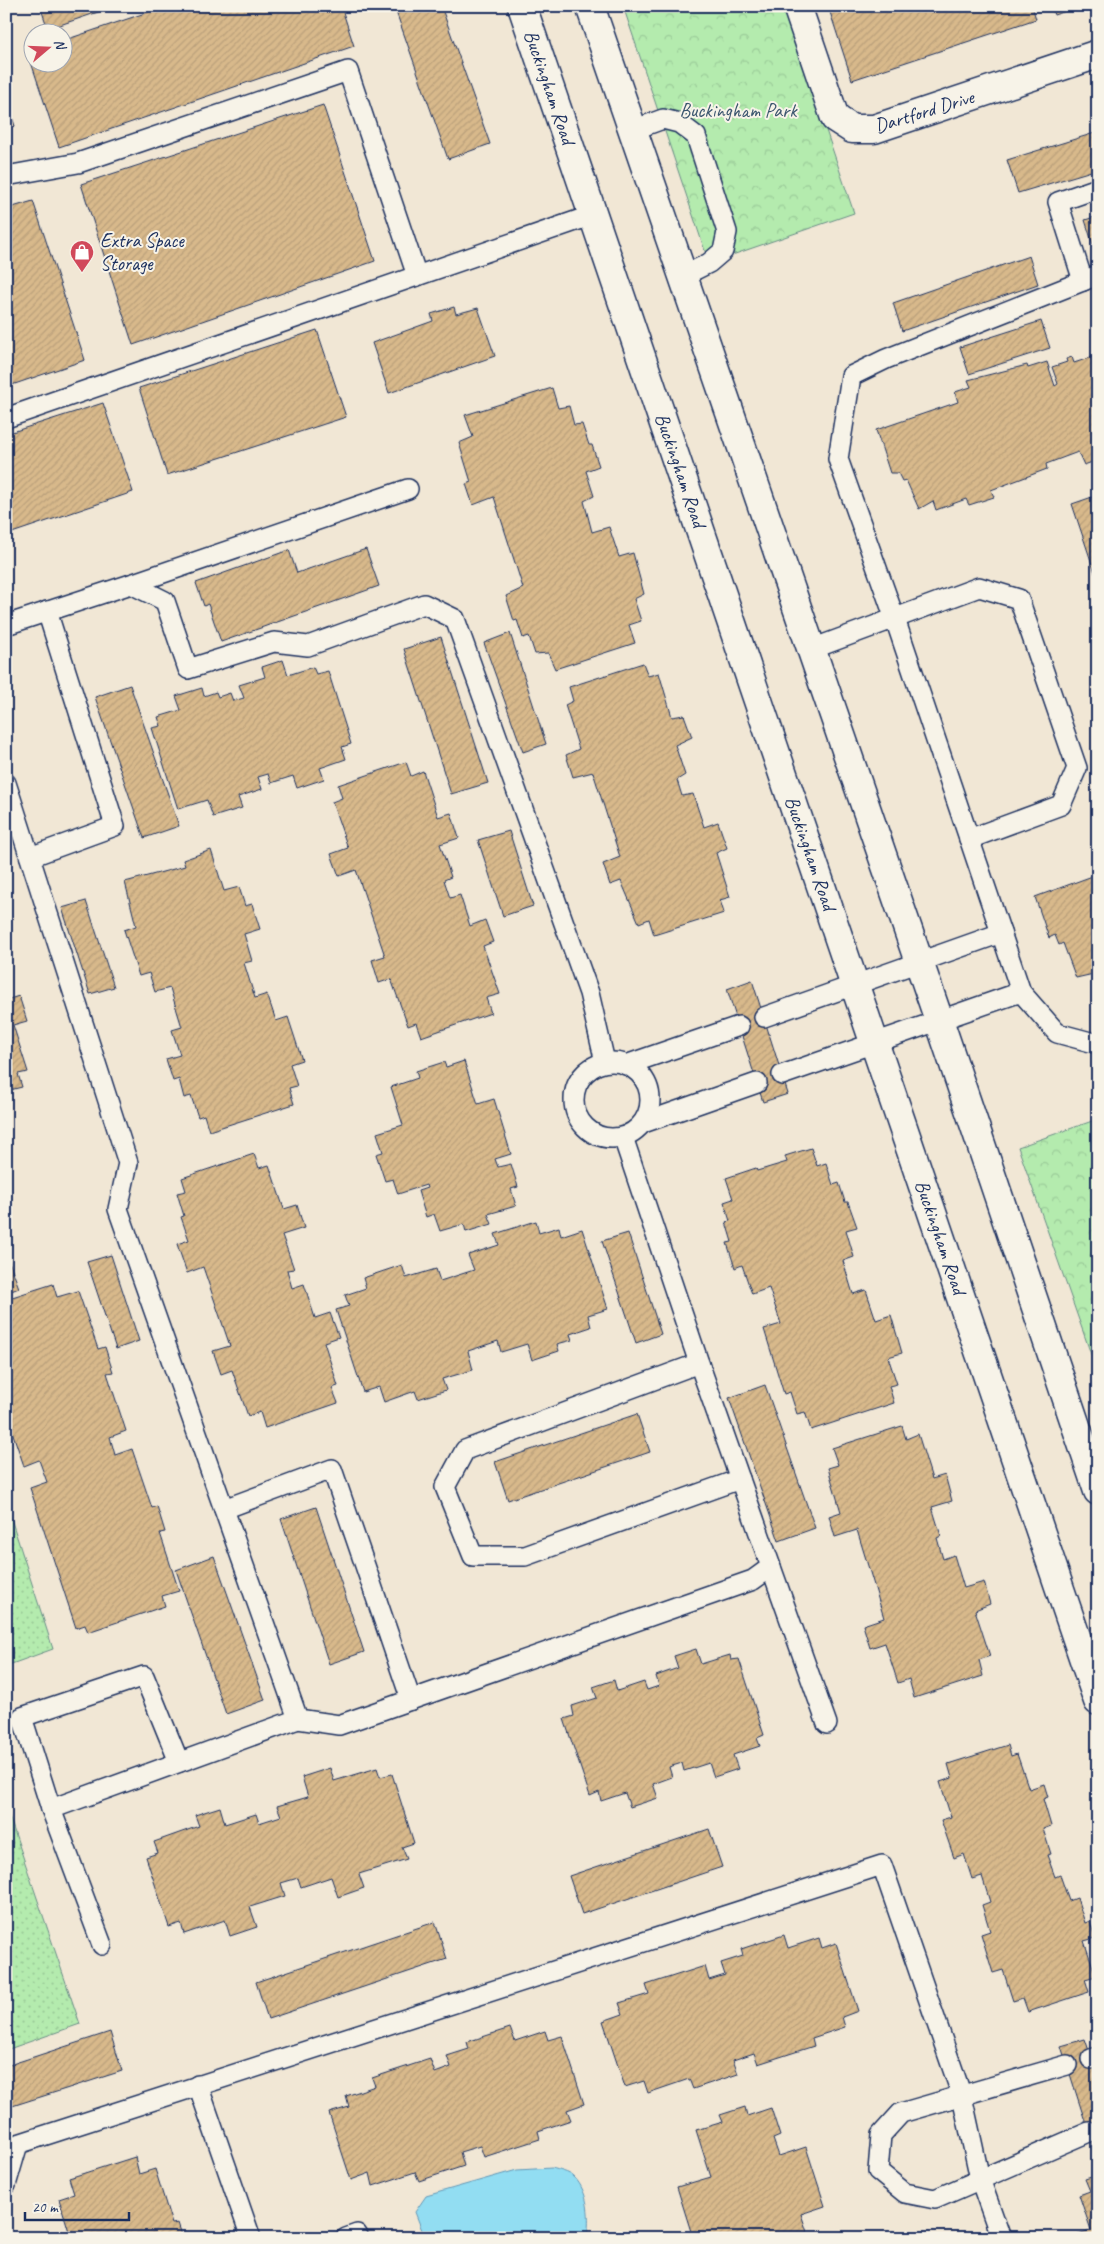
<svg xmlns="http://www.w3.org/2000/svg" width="1104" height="2244" viewBox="0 0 1104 2244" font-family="Caveat,sans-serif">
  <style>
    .grass { fill: url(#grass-dots); stroke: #688d86 }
    .forest { fill: url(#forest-crowns); stroke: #688d86 }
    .water { fill: #92ddf2; stroke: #6297b7 }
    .building { fill: url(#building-hatch); stroke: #1b2f5e }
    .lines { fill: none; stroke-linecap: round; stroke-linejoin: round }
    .lane-casing { stroke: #1b2f5e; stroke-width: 22 }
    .street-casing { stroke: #1b2f5e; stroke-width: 31 }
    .secondary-casing { stroke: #1b2f5e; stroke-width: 31 }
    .lane { stroke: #f7f3e8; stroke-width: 19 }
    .street { stroke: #f7f3e8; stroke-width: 28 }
    .secondary { stroke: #f7f3e8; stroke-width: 28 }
    .labels { text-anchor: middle; stroke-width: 4; stroke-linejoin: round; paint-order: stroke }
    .street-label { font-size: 20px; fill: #1b2f5e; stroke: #f7f3e8 }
    .park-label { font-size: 20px; fill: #3a556e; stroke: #f7f3e8 }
    .poi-label { font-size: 20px; fill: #1b2f5e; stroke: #f7f3e8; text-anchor: start }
  </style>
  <defs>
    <pattern id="grass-dots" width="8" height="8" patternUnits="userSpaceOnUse" patternTransform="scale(1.25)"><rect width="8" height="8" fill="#b4ebae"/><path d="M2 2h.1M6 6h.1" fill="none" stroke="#9aca98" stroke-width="1.8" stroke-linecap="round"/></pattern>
    <pattern id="forest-crowns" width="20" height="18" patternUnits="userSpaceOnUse" patternTransform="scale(1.25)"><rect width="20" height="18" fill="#b4ebae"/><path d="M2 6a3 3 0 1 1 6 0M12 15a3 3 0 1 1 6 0" fill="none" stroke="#9aca98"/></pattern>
    <pattern id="building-hatch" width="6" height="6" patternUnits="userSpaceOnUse" patternTransform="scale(1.25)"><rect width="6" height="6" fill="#d8b98b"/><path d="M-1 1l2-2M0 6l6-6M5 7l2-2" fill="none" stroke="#b99f7a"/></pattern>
  </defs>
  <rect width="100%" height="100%" fill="#f1e7d5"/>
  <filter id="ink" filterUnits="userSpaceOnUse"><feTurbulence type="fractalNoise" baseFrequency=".02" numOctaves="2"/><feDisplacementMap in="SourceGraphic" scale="10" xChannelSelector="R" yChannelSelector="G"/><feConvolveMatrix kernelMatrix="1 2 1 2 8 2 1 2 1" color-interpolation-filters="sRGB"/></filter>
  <g filter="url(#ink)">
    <g class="grass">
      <path d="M6,1503l47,146 -47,17z"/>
      <path d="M6,1807l74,217 -74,26z"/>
    </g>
    <g class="forest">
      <path d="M623,6h161l70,207 -145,50z"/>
      <path d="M1098,1119v255l-80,-227z"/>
    </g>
    <path class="water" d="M552,2168c6,2 17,4 22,9 15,15 16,42 13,61h-162l-10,-26 11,-16 91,-26z"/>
    <g class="building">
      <path d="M40,6h76l-68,23z"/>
      <path d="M166,6h175l13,40 -295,101 -31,-94 4,-2v11h30v-21z"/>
      <path d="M394,6h47l49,138 -42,15z"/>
      <path d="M828,6h204l4,13 -184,61z"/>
      <path d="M1051,6h30l-27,9z"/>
      <path d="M6,99l9,27 -9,3z"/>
      <path d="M323,105l52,156 -242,84 -52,-161z"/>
      <path d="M1098,132v37l-80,24 -11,-33z"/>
      <path d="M33,201l52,159 -79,27v-178z"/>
      <path d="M1098,216v31l-4,1 -9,-28z"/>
      <path d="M1029,256l9,28 -136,47 -9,-28z"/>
      <path d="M454,307l2,7 22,-6 17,48 -106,37 -17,-50 61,-22 -2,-7z"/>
      <path d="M1041,321l9,27 -81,26 -9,-27z"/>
      <path d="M317,330l29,87 -179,58 -28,-87z"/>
      <path d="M1098,355v105l-14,5 -6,-13 -32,12 1,5 -56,21 3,7 -25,8 -3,-6 -30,11 -3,-9 -14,8 -13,-29 -4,1 -4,-8h-8l-14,-43 82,-28 -3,-10 16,-5 -3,-7 59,-15 1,3 19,-6 8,24 3,-2 -6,-17 15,-5 -1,-3 6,-2 2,6z"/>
      <path d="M552,388l6,20 11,-2 5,19 8,-1 7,21h3l7,21 -13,5 8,25 -10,5 8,31 17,-5 10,30 14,-4 11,41 -10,5 7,22 -12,4 6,18 -80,26 -7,-16 -13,1 -6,-18 -6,2 -6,-18 -3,1 -8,-25 17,-8 -29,-91 -21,8 -7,-21 5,-2 -12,-39 14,-6 -8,-22z"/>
      <path d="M103,403l30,89 -127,43v-101z"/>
      <path d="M1098,495v87l-26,-78z"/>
      <path d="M366,549l13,37 -158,56 -13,-38 -4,2 -8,-23 93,-33 8,23z"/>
      <path d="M510,633l36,111 -23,8 -39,-109z"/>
      <path d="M441,637l47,146 -37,11 -47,-145z"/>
      <path d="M283,660l5,15 25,-8 3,7 12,-3 23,73 -9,3 4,12 -26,9 4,11 -27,9 -4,-12 -22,7 -3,-9 -10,3 4,12 -24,8 4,11 -29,9 -6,-17 -29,9 -26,-81 9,-2 -3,-9 23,-7 -5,-14 26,-8 2,8 12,-4 2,5 12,-4 3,8 11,-3 -5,-13 26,-8 -3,-10z"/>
      <path d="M643,663l5,13 11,-3 13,44 12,-2 8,22 -17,8 10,30 -8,5 5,16 11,-2 11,33 14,-5 9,26 -11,5 14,44 -10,3 4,13 -70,22 -5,-16 -10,4 -18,-42 -11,4 -7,-21 17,-7 -27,-85 -20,5 -7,-22 13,-6 -14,-44 8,-4 -4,-14z"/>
      <path d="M130,685l49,141 -35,12 -49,-141z"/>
      <path d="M406,762l5,14 12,-5 15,46 13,-4 8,25 -19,6 11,33 -7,3 6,18 10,-3 10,31 15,-6 8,22 -10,4 17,48 -14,4 5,15 -70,24 -5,-14 -8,3 -17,-47 -12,4 -7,-23 13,-4 -29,-86 -17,6 -8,-22 17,-6 -16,-46 10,-4 -4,-13z"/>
      <path d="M509,831l24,75 -30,10 -25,-76z"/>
      <path d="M211,850l13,41 15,-4 6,19 7,-2 8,25 -16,5 8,27 -8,2 11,35 12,-4 9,27 12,-4 14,43 -12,4 7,22 -8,2 5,16 -85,27 -5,-16 -6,2 -7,-21 -7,2 -5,-19 -6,2 -7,-22 14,-4 -8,-25 10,-3 -12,-39 -15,4 -6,-19 -10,3 -15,-46 12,-4 -11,-44 60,-16 -2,-6z"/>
      <path d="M1098,874v99l-22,5 -13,-35 -4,2 -4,-10 -6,3 -14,-41z"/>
      <path d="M86,901l28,86 -24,7 -28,-86z"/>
      <path d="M752,980l36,114 -25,8 -36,-113z"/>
      <path d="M19,996l8,25 -14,4 15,47 -10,2 4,13 -16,4v-91z"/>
      <path d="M464,1061l14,43 16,-5 17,55 -16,5 3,8 13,-3 7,23 -7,2 5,17 -28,8 4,10 -26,8 -2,-8 -24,7 -6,-17 -8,3 -8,-26 9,-3 -1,-3 -28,9 -5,-15 -8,2 -9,-27 7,-2 -6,-19 26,-8 -12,-38 27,-9 -2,-7 28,-9 2,5z"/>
      <path d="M811,1148l6,18 9,-3 7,22 6,-2 6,19h3l9,25 -11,3 8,27 -11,4 10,33 13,-4 10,30 15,-5 11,38 -14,4 9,27 -8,2 5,17 -83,27 -6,-18 -8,2 -7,-22 -6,2 -20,-65 17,-5 -12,-36 -17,6 -10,-29 -7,3 -8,-25 5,-1 -6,-20 4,-1 -6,-19 9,-3 -7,-21 30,-10 1,3 30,-9 -2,-6z"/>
      <path d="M254,1154l5,14 10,-3 15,44 13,-4 7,23 -22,7 12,34 -7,1 5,18 12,-4 11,34 15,-5 9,24 -15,5 14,44 -6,2 6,15 -73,25 -5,-16 -12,4 -16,-46 -11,4 -8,-23 17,-5 -27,-79 -16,6 -10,-29 12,-4 -8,-23 3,-1 -7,-23 9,-2 -4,-13z"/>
      <path d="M536,1221l3,12 20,-6 2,9 21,-7 26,80 -20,6 3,12 -21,7 2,6 -15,4 2,7 -27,9 -5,-16 -26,8 -3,-11 -30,10 5,19 -31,9 4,11 -28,9 -3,-8 -31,11 -5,-15 -16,5 -27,-82 13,-4 -4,-11 21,-7 -3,-10 39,-13 4,13 30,-9 4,12 34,-11 -6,-15 31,-10 -4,-11z"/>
      <path d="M628,1233l33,101 -25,9 -34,-102z"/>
      <path d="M6,1253l13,35 -13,5z"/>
      <path d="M111,1255l28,86 -23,8 -29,-87z"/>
      <path d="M53,1284l4,13 21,-6 20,58 7,-2 8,25 -6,1 19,58 -16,6 5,18 17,-6 20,59 5,-2 8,26 -5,1 19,58 -17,5 3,10 -77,26 -3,-7 -9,3 -46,-140 17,-6 -8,-22 -15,6 -18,-52v-115z"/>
      <path d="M765,1385l50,143 -36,13 -50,-143z"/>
      <path d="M637,1414l13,38 -142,48 -13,-38z"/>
      <path d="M902,1426l4,13 12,-5 14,45 13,-4 7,26 -20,6 9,29 -4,2 6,21 11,-4 10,33 20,-6 6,22 -15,6 15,46 -11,4 4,16 -69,22 -5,-19 -11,4 -13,-40 -15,5 -7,-23 21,-7 -27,-88 -22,7 -6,-21 12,-4 -13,-44 10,-3 -6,-17z"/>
      <path d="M316,1507l48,145 -35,12 -48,-145z"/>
      <path d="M214,1556l51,144 -39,14 -50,-144z"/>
      <path d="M696,1649l5,15 29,-9 1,5 8,-1 25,76 -7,3 3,8 -27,9 5,14 -24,8 -5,-14 -25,8 -2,-8 -13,4 3,10 -19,7 5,14 -28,9 -5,-14 -24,8 -2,-9 -9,4 -26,-77 10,-3 -2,-10 25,-8 -4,-11 21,-7 3,11 27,-9 3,8 12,-4 -3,-10 22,-8 -4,-12z"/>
      <path d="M1008,1745l3,11 6,-2 12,35 15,-5 4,13 -5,2 8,27 -8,3 8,25 -4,1 8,22 5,-2 9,26 8,-3 8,25 5,-2 5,17 -11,3 12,35 -11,3 4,13 -61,20 -5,-14 -10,3 -10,-31 -10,3 -12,-39 9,-3 -8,-26 8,-3 -8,-26 -10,3 -8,-25 -10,4 -13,-38 10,-3 -11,-35 12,-4 -4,-14z"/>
      <path d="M330,1768l4,13 43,-13 3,9 12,-3 22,69 -12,4 5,12 -48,15 5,14 -26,9 -7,-20 -30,10 -3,-9 -17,5 4,13 -35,11 7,20 -27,9 -5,-16 -41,14 -3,-11 -12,4 -23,-70 12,-4 -4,-11 45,-16 -4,-11 25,-8 5,17 31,-10 3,9 22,-7 -4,-10 31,-9 -6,-20z"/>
      <path d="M709,1829l13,38 -140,47 -13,-38z"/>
      <path d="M435,1922l12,37 -179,60 -12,-37z"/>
      <path d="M784,1935l4,13 31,-10 3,10 14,-5 22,68 -16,6 3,10 -33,11 2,8 -56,18 -4,-11 -21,7 5,14 -45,15 -4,-10 -41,14 -4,-12 -19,6 -22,-66 20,-7 -4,-11 30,-9 -3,-9 59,-19 4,14 16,-5 -4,-12 22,-7 -2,-7z"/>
      <path d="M510,2028l5,13 30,-10 3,9 14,-4 22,68 -17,6 4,10 -33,11 2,8 -56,18 -4,-11 -20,6 4,14 -45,15 -4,-9 -42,14 -3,-13 -19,7 -22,-67 20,-6 -3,-11 29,-10 -3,-8 58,-19 5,14 16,-6 -4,-11 22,-7 -2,-7z"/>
      <path d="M110,2032l12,39 -116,37v-42z"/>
      <path d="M1085,2039l13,38v68l-5,1 -32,-100z"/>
      <path d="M745,2107l2,9 24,-8 9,28 -7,3 6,17 27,-9 19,59 -24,8 8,24h-116l-16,-51 34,-10 -15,-47 27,-8 -3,-7z"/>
      <path d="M135,2157l4,17 16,-5 17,55 6,-1 5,15h-112l-12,-39 15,-5 -5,-16z"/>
      <path d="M1098,2175v63h-19l-1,-4 13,-4 -12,-35 11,-4 -5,-12z"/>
    </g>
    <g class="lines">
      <g class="lane-casing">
        <g id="lane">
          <path d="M633,130l30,-11 16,4 17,13 31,96 -4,19 -14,12 -26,13"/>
          <path d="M6,176l72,-13 270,-92 69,205"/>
          <path d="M1098,275l-212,84 -35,17 -13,83 57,160 126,373 36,41 41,11"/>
          <path d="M1083,281l-25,-79 40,-14"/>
          <path d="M6,418l587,-203"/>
          <path d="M131,584l277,-95"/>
          <path d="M6,625l125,-41 34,17 23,68 86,-27 34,4 116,-42 31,15 134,374 16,69"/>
          <path d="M812,649l167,-62 40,12 58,169 -16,37 -92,34"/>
          <path d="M6,783l122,380 -10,46 180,510 41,6 414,-145 18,-13 -72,-204 -76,-226"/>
          <path d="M30,857l85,-31 -68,-215"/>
          <path d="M764,1017l237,-84"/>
          <circle cx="612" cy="1100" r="38"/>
          <path d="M626,1065l113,-39"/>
          <path d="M782,1075l239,-83"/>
          <path d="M643,1123l114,-40"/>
          <path d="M699,1363l-234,87 -20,37 28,69h52l215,-77"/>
          <path d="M224,1509l108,-40 79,231"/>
          <path d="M771,1567l56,157"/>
          <path d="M51,1809l-29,-92 122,-41 35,86"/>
          <path d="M102,1945l-51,-136 247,-90"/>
          <path d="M1091,2059l7,-2"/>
          <path d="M1067,2065l-166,48 -20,22 -3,36 27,22 30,6 154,-67"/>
          <path d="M198,2085l53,153"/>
          <path d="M6,2185l12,-41 864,-279 80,231 18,83 21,59"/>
          <path d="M346,2238l11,-4 2,4"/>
        </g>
      </g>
      <g class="street-casing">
        <path id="street" d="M797,6l38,112 17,11h22l224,-75"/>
      </g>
      <g class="secondary-casing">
        <g id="secondary">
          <path d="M522,6l576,1695"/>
          <path d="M590,6l349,1014 159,471"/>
        </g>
      </g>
      <use href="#lane" class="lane"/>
      <use href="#street" class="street"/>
      <use href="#secondary" class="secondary"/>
    </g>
  </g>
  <defs>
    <g id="shop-pin" transform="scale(1.25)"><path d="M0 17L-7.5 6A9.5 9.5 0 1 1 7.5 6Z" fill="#d1495b" stroke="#f7f3e8"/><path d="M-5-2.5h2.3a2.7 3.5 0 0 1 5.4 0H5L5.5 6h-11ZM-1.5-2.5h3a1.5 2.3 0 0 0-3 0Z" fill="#fff"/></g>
  </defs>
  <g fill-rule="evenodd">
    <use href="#shop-pin" x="82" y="252"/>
  </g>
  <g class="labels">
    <g class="street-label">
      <text transform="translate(550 87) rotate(71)" y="7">Buckingham Road</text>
      <text transform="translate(924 111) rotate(-17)" y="7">Dartford Drive</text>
      <text transform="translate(681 470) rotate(71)" y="7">Buckingham Road</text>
      <text transform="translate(811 853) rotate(71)" y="7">Buckingham Road</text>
      <text transform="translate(941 1237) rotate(71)" y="7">Buckingham Road</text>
    </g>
    <g class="park-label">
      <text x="738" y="117">Buckingham Park</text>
    </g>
    <g class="poi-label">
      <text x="100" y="247">Extra Space<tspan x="100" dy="23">Storage</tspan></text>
    </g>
  </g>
  <rect width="1104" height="2244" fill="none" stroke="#f7f3e8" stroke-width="25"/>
  <rect x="12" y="12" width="1079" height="2219" fill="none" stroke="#1b2f5e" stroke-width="2" filter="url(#ink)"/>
  <g transform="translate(48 48) rotate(71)"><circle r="24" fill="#f7f3e8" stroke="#9fa5b1"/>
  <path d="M0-4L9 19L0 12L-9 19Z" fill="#d1495b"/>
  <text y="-8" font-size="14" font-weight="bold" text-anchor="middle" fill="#1b2f5e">N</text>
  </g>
  <path d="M25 2212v8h104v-8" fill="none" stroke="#1b2f5e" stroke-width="2.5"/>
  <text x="32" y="2212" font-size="15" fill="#1b2f5e" stroke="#f7f3e8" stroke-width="4" paint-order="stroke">20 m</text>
</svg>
